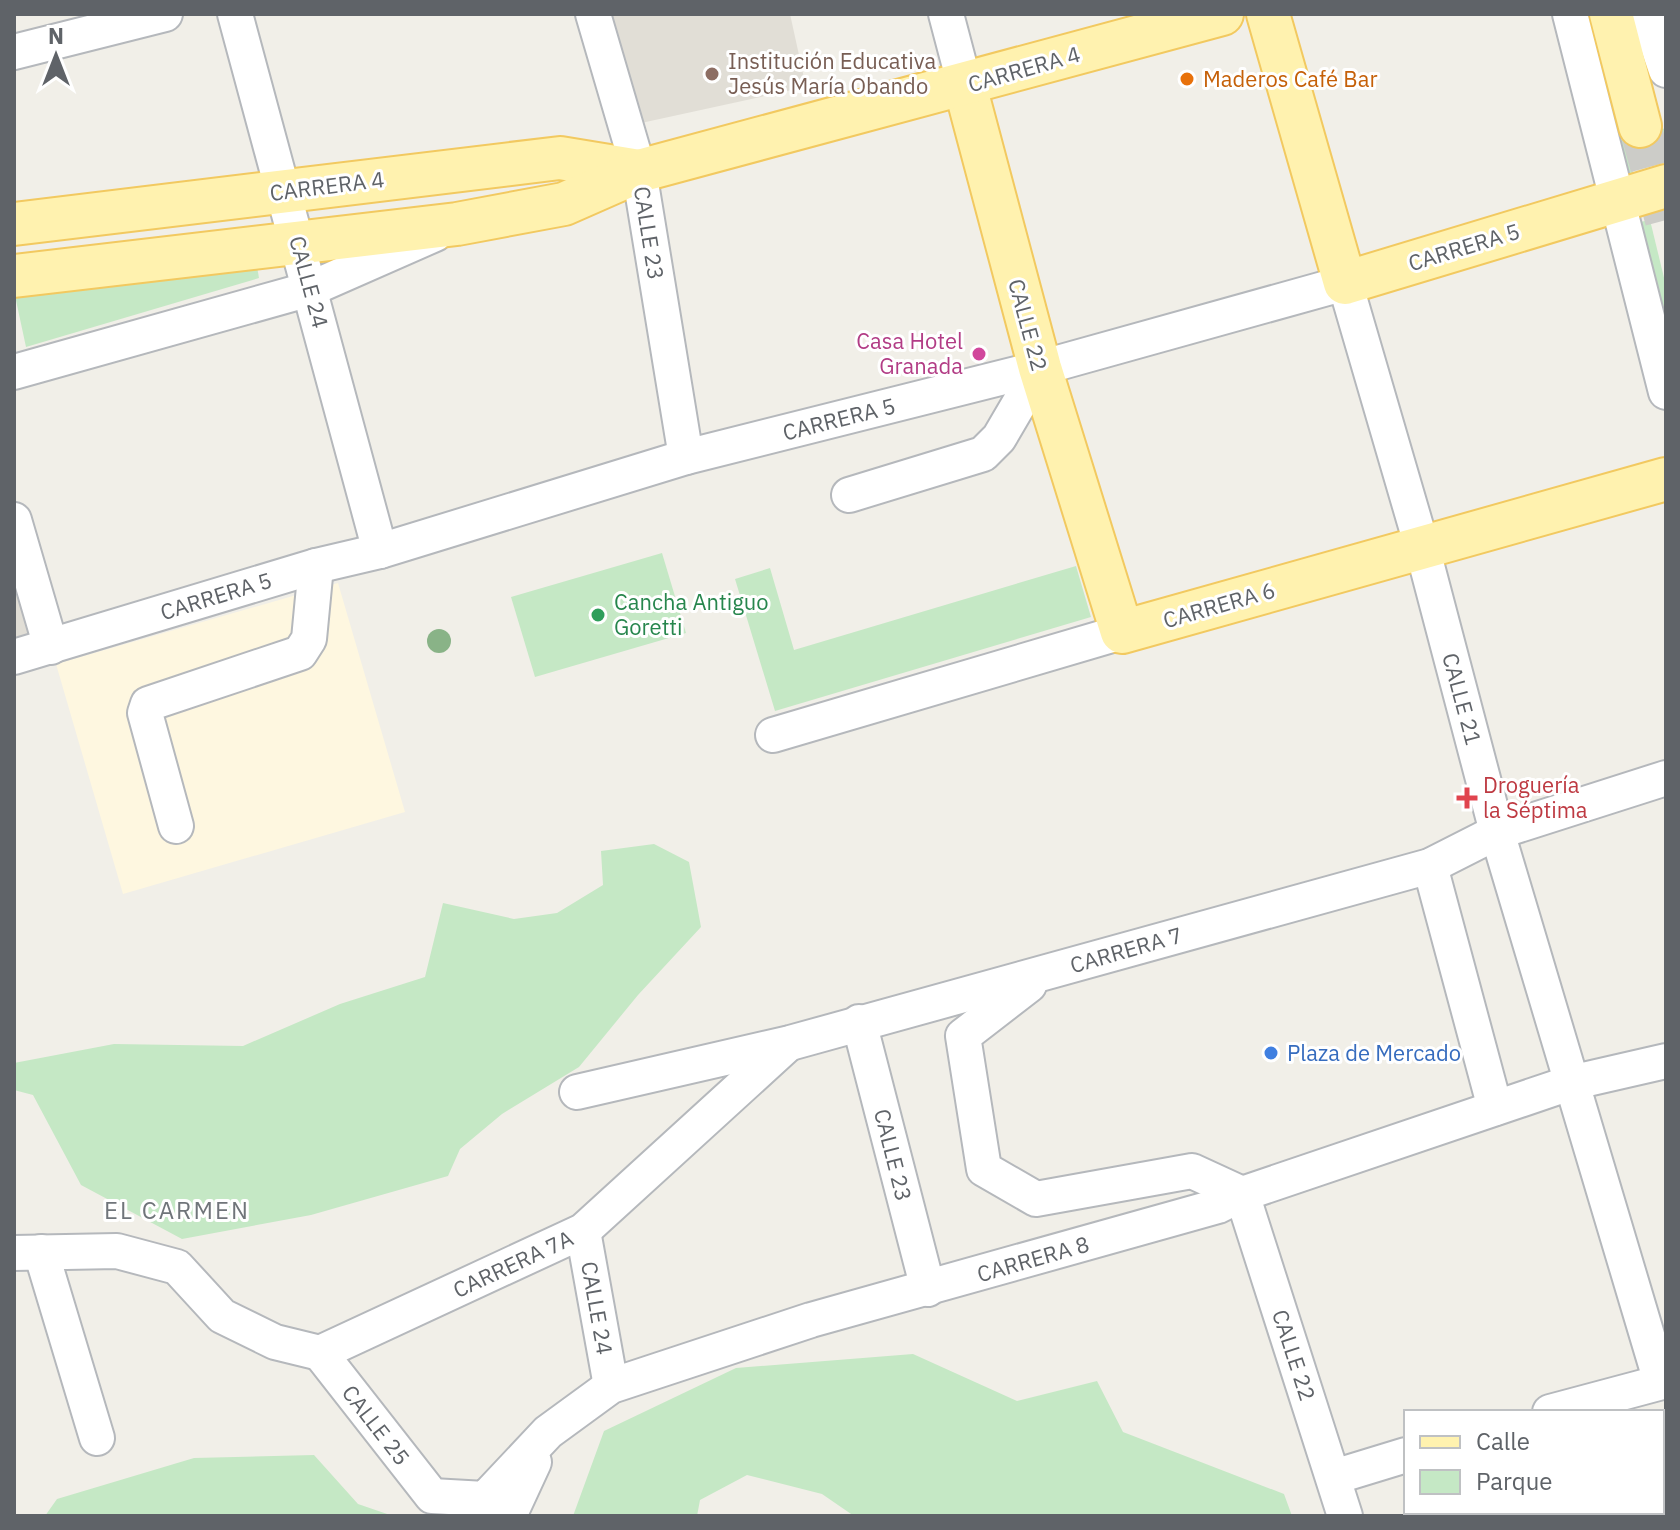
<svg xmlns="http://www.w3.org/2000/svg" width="1680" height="1530" viewBox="0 0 1680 1530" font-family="'IBM Plex Sans',sans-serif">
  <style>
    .commercial { fill: #fef7e0 }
    .education { fill: #e1ded6 }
    .green { fill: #c5e8c5 }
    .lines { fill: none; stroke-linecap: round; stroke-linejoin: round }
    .major-tunnel { stroke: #ccccc8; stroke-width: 42; stroke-dasharray: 42 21; stroke-linecap: butt }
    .minor-casing { stroke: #b5b8bc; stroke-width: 38 }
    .major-casing { stroke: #f2c960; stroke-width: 46 }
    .minor { stroke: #fff; stroke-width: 34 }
    .major { stroke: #fff2af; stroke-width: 42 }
    .tree { fill: #89b387 }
    .education-dot { fill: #8d6e63; stroke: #fff; stroke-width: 3 }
    .food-dot { fill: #e8710a; stroke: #fff; stroke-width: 3 }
    .hotel-dot { fill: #d1479c; stroke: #fff; stroke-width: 3 }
    .leisure-dot { fill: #2e9e5b; stroke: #fff; stroke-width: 3 }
    .health-dot { fill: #e0444e; stroke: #fff; stroke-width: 3 }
    .shop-dot { fill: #3f7fe0; stroke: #fff; stroke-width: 3 }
    .labels { text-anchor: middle; stroke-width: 6; stroke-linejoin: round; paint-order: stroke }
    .education-label { font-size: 22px; fill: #785e54; stroke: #fff; text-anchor: start }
    .street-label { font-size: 22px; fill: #5f6368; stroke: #fff }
    .food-label { font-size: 22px; fill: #c56008; stroke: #fff; text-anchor: start }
    .hotel-label { font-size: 22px; fill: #b23c85; stroke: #fff; text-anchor: end }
    .leisure-label { font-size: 22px; fill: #27864d; stroke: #fff; text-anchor: start }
    .health-label { font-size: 22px; fill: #be3a42; stroke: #fff; text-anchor: start }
    .shop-label { font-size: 22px; fill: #366cbe; stroke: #fff; text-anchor: start }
    .neighbourhood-label { font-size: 24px; letter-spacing: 2px; fill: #70757a; stroke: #fff }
  </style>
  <rect width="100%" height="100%" fill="#f1efe8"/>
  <path class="commercial" d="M338,583l67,229 -282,82 -67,-230z"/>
  <g class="education">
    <path d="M607,14h183l16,73 -174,38z"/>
    <path d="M14,582l20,70 -20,5z"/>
  </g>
  <g class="green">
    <path d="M1666,128v16l-38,7 7,28 -9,2 -10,-40z"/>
    <path d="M1650,220l16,66v30l-26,-94z"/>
    <path d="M256,261l3,17 -233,69 -12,-56z"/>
    <path d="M662,553l24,80 -151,44 -24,-80z"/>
    <path d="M1076,566l15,51 -316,94 -40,-132 35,-11 24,82z"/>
    <path d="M654,844l35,18 12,65 -63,68 -59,72 -77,47 -42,35 -12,27 -137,39 -129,24 -101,-54 -48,-90 -19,-5v-27l100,-19 129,2 97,-42 85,-27 18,-74 71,16 43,-6 46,-28 -2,-34z"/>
    <path d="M913,1354l104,47 80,-20 26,51 161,62 8,22h-438l-32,-22 -75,-19 -47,25 -3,16h-124l31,-85 132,-63z"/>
    <path d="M314,1455l44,49 35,12h-348l12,-17 137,-41z"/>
  </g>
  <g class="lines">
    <path class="major-tunnel" d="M1640,126l26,94"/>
    <g class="minor-casing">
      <g id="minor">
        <path d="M235,14l145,537"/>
        <path d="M593,14l46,157 47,286"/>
        <path d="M946,14l19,72"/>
        <path d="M1570,14l96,378"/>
        <path d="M1647,14l19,56"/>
        <path d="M14,52l151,-38"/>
        <path d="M14,372l296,-83 125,-55"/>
        <path d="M849,495l134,-41 16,-16 41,-70"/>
        <path d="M14,520l37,127"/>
        <path d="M14,657l302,-91 64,-15 306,-94 354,-89 305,-85 77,264 75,285 164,550"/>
        <path d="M773,735l349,-103"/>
        <path d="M176,826l-31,-113 3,-9 152,-51 9,-14 7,-73"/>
        <path d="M1430,866l65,242"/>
        <path d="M1029,985l-66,51 21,133 52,30 156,-28 50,23"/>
        <path d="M859,1022l69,267"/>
        <path d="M577,1092l213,-49 640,-177 67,-34 169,-54"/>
        <path d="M1242,1194l103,322"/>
        <path d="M583,1231l28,155"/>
        <path d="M41,1252l56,186"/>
        <path d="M14,1253l103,-2 60,16 45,49 53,26 45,11"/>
        <path d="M320,1353l112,143 53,3 63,-67 63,-46 200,-66 407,-114 24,-12 328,-111 96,-22"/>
        <path d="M320,1353l263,-122 205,-187"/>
        <path d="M1550,1412l116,-31"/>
        <path d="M1334,1477l72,-22"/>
        <path d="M509,1516l25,-54"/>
      </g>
    </g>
    <g class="major-casing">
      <g id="major">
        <path d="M1268,14l77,269 321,-97"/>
        <path d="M1611,14l29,112"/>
        <path d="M965,86l75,282 82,264 544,-153"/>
        <path d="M14,224l546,-66 79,13"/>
        <path d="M14,276l443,-52 107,-20 75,-33 583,-157"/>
      </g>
    </g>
    <use href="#minor" class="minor"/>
    <use href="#major" class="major"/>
  </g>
  <circle class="tree" cx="439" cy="641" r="12"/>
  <circle class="education-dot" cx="712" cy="74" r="8"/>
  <circle class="food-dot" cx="1187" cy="79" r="8"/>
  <circle class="hotel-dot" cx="979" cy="354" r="8"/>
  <circle class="leisure-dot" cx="598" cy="615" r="8"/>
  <path class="health-dot" d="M1463 786h8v8h8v8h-8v8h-8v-8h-8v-8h8z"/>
  <circle class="shop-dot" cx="1271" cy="1053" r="8"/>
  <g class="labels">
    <g class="education-label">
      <text x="728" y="69">Institución Educativa<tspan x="728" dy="25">Jesús María Obando</tspan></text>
    </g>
    <g class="street-label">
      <text transform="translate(1024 69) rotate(-16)" y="8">CARRERA 4</text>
      <text transform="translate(327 186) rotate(-7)" y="8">CARRERA 4</text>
      <text transform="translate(649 233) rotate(81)" y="8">CALLE 23</text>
      <text transform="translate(1464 247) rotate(-17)" y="8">CARRERA 5</text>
      <text transform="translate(309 282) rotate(75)" y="8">CALLE 24</text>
      <text transform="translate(1028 325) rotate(75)" y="8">CALLE 22</text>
      <text transform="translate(839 419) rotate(-14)" y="8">CARRERA 5</text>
      <text transform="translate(216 596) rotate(-17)" y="8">CARRERA 5</text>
      <text transform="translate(1219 605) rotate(-16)" y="8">CARRERA 6</text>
      <text transform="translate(1462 699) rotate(75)" y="8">CALLE 21</text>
      <text transform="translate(1126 950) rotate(-16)" y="8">CARRERA 7</text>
      <text transform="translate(893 1155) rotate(76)" y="8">CALLE 23</text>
      <text transform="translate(1033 1259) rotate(-16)" y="8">CARRERA 8</text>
      <text transform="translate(513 1264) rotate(-25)" y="8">CARRERA 7A</text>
      <text transform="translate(597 1308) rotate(80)" y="8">CALLE 24</text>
      <text transform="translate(1294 1355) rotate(72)" y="8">CALLE 22</text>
      <text transform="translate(376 1425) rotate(52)" y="8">CALLE 25</text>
    </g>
    <g class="food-label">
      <text x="1203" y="87">Maderos Café Bar</text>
    </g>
    <g class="hotel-label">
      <text x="963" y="349">Casa Hotel<tspan x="963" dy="25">Granada</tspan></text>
    </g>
    <g class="leisure-label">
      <text x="614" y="610">Cancha Antiguo<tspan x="614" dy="25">Goretti</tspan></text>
    </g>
    <g class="health-label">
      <text x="1483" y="793">Droguería<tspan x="1483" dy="25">la Séptima</tspan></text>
    </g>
    <g class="shop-label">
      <text x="1287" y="1061">Plaza de Mercado</text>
    </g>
    <g class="neighbourhood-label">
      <text x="177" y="1219">EL CARMEN</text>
    </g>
  </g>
  <rect width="1680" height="1530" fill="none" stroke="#5f6368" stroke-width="32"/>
  <rect x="1404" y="1410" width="260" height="104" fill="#ffffff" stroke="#bfc1c3" stroke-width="2"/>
  <rect x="1420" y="1436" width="40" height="12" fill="#fff2af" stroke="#bfc1c3" stroke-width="2"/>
  <text x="1476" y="1450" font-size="24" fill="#5f6368">Calle</text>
  <rect x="1420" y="1470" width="40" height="24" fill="#c5e8c5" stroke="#bfc1c3" stroke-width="2"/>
  <text x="1476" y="1490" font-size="24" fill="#5f6368">Parque</text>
  <g transform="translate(56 56)" stroke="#ffffff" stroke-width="6" paint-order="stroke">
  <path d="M0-6L14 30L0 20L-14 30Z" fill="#5f6368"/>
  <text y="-12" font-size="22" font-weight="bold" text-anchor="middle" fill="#5f6368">N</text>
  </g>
</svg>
